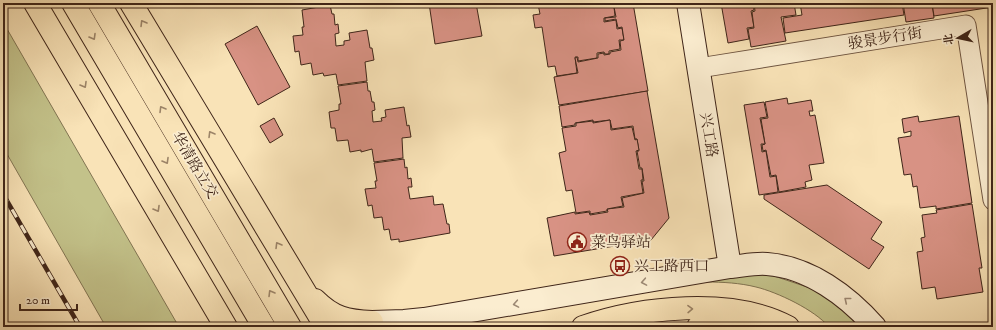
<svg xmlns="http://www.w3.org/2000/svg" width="996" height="330" viewBox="0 0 996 330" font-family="'IM FELL DW Pica','Noto Serif SC',serif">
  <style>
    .green { fill: #c3c28a; stroke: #817452 }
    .building { fill: #d89284; stroke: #3f2519 }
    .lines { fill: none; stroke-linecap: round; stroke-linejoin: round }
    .street-casing { stroke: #6e5440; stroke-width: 21 }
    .secondary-casing { stroke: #3f2519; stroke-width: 24 }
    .primary-casing { stroke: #3f2519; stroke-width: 24 }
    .street { stroke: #fbedd0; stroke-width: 19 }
    .secondary { stroke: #fbedd0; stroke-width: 22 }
    .primary { stroke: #f9e3b7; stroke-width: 22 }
    .rail-casing { stroke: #3f2519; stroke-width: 4.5 }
    .rail { stroke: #fbedd0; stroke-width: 3; stroke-dasharray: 9; stroke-linecap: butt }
    .oneway { stroke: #9c8468 }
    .oneway2 { stroke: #9d8974 }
    .labels { text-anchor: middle; stroke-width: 3.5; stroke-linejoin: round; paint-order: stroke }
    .street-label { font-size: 15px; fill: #3f2519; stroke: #fbedd0 }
    .poi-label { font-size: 15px; fill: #3f2519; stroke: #fbedd0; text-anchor: start }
  </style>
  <rect width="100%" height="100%" fill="#f9e3b7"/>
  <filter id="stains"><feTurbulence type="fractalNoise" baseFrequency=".005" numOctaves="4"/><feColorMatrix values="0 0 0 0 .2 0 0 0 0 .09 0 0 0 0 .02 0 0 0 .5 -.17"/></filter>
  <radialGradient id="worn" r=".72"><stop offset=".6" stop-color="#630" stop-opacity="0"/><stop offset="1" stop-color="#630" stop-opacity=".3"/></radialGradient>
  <g class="green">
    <path d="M3,22l176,305h-73l-103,-180z"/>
    <path d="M751,274l23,2 39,13 22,13 25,25h-31c-14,-17 -52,-35 -73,-40 -16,-4 -33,-5 -50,-5z"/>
  </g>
  <g class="building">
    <path d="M429,3h47l6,33 -47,8z"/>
    <path d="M544,3h74v3l-4,1 1,9 -11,2v4l12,-2 1,9 5,-1 2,12h-5l1,9 -11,2v3h-4l-1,-2 -7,1v5l-19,3v-4h-3l2,16 -20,3 -2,-10 -7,1 -6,-40 -7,1 -2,-13 7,-1 -2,-10z"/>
    <path d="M619,3h14l15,88 -89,14 -5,-28 24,-4 -3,-15 2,-1 1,5 20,-4v-4l6,-1v2l6,-1v-2l11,-2 -1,-9 4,-1 -2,-13 -4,1 -2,-9 -11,2v-3l11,-1 -2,-10 5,-1z"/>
    <path d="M721,3h32l1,7 -3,1 3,16 -7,1 2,11 -21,4z"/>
    <path d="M754,3h40l2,12 -15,2 5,24 -35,6 -3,-18 6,-1 -2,-16 3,-1z"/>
    <path d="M800,3h102l2,12 -119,18 -2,-15 19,-3z"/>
    <path d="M903,3h29l2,15 -28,4z"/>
    <path d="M932,3h61v4l-59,9z"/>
    <path d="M330,5l2,9h2l1,11 3,-1 1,9 -4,1 1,12 8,-1v-4l6,-1 -1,-7 18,-3 3,18h2l2,12 -9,2 2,19 -29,4 -2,-11 -12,2 -1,-3 -10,2 -2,-12 -10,2 -2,-14 -4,1 -2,-16 10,-1 -1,-8h2l-2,-17z"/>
    <path d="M257,26l33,61 -32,18 -33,-61z"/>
    <path d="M367,82l1,9h2l2,11h2l1,8 -3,1 1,11 9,-1 -1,-3 5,-1 -1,-7 19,-3 3,19 2,-1 2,12 -9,1 1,20 -29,4 -2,-13 -11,3v-2l-11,2 -2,-12 -11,1 -2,-13h-4l-2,-16 10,-2v-6h2l-3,-18z"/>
    <path d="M647,91l22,127 -18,22 -97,16 -7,-38 28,-6v2l14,-2 1,3 18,-3 -1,-3 17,-2 -2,-9 22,-5 -2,-12h2l-2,-13h-2l-3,-17h2l-2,-12h-2l-2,-13 -21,3 -2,-9 -17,2v-2l-18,3v2l-13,2 -3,-21z"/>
    <path d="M787,98l1,6 23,-4 2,11h-4l1,5 5,-1 9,48 -15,2 3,15 -7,2 1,5 -27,5 -3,-17 -5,1 -5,-26 -3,1 -1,-6 3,-1 -4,-25 7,-1 -3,-16z"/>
    <path d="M764,102l3,15 -7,1 5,26h-4l1,8 4,-1 4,26 6,-1 2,16 -19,3 -15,-90z"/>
    <path d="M918,116l1,6 40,-6 13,87 -36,6v-3l-16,2 -3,-22 -4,1 -2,-13 -7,1 -6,-37 13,-2v-5l-7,2 -2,-14z"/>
    <path d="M274,118l9,17 -13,8 -10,-17z"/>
    <path d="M610,120l1,10 21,-3 3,13 2,-1 2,11 -3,1 3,18h3l1,11h-2l2,13 -22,4 2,9 -16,3v2l-17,3v-3l-14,2 -4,-23 -6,1 -7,-38 7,-2 -4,-23 14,-2v-3l17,-2v2z"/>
    <path d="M404,159l1,9 2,-1 1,12 3,-1 1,9h-4l2,12 23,-3 1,9 9,-1 4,20h2l1,9 -51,9v-3l-8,1 -2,-11 -5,1 -2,-13 -8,1 -2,-13 -4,1 -3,-17 11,-1 -1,-7h2l-3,-18z"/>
    <path d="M827,185l55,37 -11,17 13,8 -15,22 -105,-70v-4z"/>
    <path d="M972,204l10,64h-3l4,24 -46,7 -2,-12 -13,2 -5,-37 6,-1 -2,-13 4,-1 -3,-22 15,-2 -1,-3z"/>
  </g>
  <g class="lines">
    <g class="street-casing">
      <path id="street" d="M699,68l267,-43 27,175"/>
    </g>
    <g class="secondary-casing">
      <g id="secondary">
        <path d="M688,3l42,264"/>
        <path d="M372,322l32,-1 20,-2 306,-52c12,-1 24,-4 37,-3 42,3 81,32 108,63"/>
      </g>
    </g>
    <g class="primary-casing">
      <g id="primary">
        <path d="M35,3l191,324"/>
        <path d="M73,3l191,324"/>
        <path d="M99,3l191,324"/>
        <path d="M131,3l195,324"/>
        <path d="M315,300c18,18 32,21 57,22"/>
        <path d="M583,327c58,-20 149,-30 205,0"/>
        <path d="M698,327l33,-2 15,2"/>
      </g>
    </g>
    <use href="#street" class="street"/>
    <use href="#secondary" class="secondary"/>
    <use href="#primary" class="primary"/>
    <g class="rail-casing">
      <path id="rail" d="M3,194l77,133"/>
    </g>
    <use href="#rail" class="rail"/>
  </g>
  <defs><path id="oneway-chevron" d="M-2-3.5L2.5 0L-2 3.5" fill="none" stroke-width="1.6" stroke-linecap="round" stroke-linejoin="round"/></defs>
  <g class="oneway">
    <use href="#oneway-chevron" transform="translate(143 23) rotate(-121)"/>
    <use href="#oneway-chevron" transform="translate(93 37) rotate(60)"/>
    <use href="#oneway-chevron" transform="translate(84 85) rotate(60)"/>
    <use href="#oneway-chevron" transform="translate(162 109) rotate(-121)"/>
    <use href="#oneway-chevron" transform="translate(211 134) rotate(-121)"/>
    <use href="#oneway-chevron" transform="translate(166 161) rotate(60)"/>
    <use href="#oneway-chevron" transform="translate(157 209) rotate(60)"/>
    <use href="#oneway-chevron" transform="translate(278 245) rotate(-121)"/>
    <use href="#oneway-chevron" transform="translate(271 293) rotate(-121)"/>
    <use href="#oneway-chevron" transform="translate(690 309) rotate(-1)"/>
  </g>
  <g class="oneway2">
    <use href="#oneway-chevron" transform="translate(644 282) rotate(170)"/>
    <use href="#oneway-chevron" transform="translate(847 300) rotate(-141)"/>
    <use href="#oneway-chevron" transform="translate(516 304) rotate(170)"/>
  </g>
  <defs>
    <g id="civic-ring" transform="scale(1)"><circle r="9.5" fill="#fbedd0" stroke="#8f2418" stroke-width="1.5"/><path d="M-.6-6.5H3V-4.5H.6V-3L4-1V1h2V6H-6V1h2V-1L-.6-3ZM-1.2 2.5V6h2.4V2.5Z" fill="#8f2418"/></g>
    <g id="bus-ring" transform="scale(1)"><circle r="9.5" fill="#fbedd0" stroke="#8f2418" stroke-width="1.5"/><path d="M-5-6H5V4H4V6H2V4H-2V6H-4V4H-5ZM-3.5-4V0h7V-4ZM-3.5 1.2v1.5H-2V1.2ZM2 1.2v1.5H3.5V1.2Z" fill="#8f2418"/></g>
  </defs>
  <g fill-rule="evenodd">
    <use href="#civic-ring" x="577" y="242"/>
    <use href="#bus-ring" x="620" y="266"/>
  </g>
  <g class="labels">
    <g class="street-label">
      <text transform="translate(885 38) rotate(-9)" y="5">骏景步行街</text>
      <text transform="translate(709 135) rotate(81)" y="5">兴工路</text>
      <text transform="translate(195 165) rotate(59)" y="5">华清路立交</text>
    </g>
    <g class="poi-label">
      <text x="591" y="247">菜鸟驿站</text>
      <text x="634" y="271">兴工路西口</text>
    </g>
  </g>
  <rect width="996" height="330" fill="none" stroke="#f9e3b7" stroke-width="16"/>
  <rect x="4" y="4" width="988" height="322" fill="none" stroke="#3f2519" stroke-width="2"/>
  <rect x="8" y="8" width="980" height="314" fill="none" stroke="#3f2519"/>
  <g transform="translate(958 38) rotate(261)" stroke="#fbedd0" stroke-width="3" paint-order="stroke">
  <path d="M0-3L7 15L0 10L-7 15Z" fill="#3f2519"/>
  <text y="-6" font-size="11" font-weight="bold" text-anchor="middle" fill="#3f2519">北</text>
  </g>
  <path d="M20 304v6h57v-6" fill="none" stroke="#3f2519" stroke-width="2"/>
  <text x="26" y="304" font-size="12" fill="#3f2519" stroke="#fbedd0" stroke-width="3" paint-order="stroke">20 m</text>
  <rect width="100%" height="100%" filter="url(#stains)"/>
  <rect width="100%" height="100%" fill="url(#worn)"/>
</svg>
